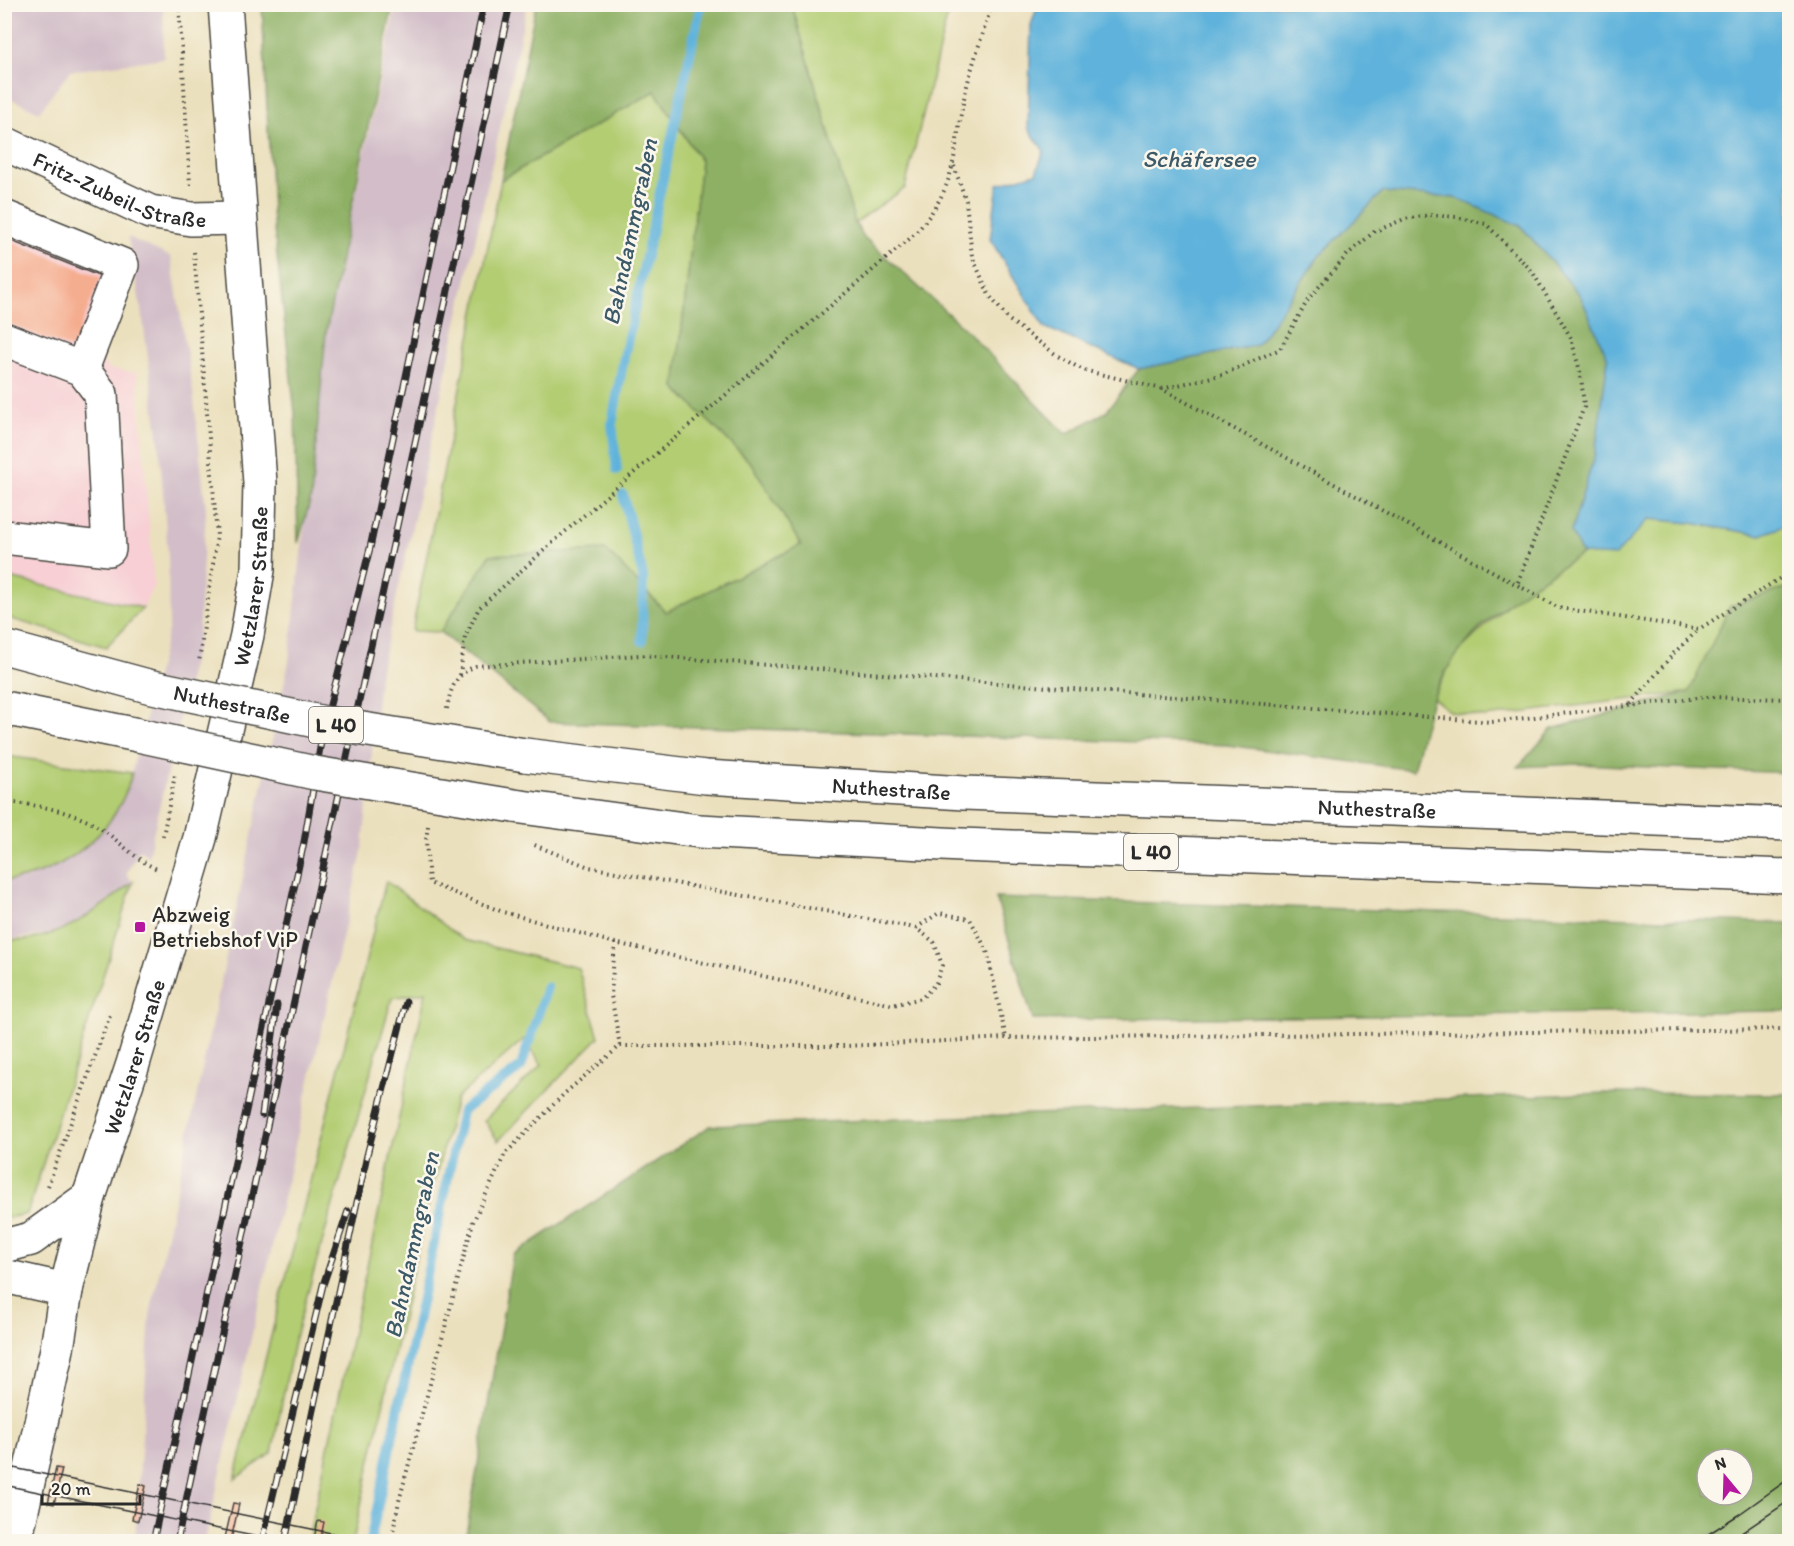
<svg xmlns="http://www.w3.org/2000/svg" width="1794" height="1546" viewBox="0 0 1794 1546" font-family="Itim,sans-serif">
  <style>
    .built { fill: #f7cfd4 }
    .industrial { fill: #d2bdc8 }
    .green { fill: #b3cd73; stroke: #6f7c4f; stroke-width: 1.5 }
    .forest { fill: #8eb065; stroke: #5c6e48; stroke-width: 1.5; fill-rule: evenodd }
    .water { fill: #5fb2db; stroke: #456e83; stroke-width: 1.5 }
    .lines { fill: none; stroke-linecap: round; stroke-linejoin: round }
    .stream { stroke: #5fb2db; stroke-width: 10 }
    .building { fill: #f5ad90 }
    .minor-casing { stroke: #484641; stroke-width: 36 }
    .highway-casing { stroke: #484641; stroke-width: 36 }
    .path { stroke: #484641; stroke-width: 4; stroke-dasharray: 1.5 4.5; stroke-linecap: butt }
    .minor { stroke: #fff; stroke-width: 33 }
    .highway { stroke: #fff; stroke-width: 33 }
    .tram { stroke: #2b2b2b; stroke-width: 1.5 }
    .rail-casing { stroke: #2b2b2b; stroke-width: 7 }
    .rail { stroke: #fbf7ec; stroke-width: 4.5; stroke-dasharray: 14; stroke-linecap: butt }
    .highway-bridge-casing { stroke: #484641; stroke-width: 36; stroke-linecap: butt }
    .highway-bridge { stroke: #fff; stroke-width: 33 }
    .poi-dot { fill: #b5179e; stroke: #fbf7ec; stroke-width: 2 }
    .labels { text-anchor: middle; stroke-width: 5; stroke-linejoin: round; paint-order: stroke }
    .shield { fill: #fbf7ec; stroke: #696865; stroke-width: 1.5 }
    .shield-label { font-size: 21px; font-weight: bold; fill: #2b2b2b }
    .street-label { font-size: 22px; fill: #2b2b2b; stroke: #fbf7ec }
    .poi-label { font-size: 22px; fill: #2b2b2b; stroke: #fbf7ec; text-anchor: start }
    .water-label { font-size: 24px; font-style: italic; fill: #3d5a69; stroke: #fbf7ec }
  </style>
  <rect width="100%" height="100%" fill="#fbf7ec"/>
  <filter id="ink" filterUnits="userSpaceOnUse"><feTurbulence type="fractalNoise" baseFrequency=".0167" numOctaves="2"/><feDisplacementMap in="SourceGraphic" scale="12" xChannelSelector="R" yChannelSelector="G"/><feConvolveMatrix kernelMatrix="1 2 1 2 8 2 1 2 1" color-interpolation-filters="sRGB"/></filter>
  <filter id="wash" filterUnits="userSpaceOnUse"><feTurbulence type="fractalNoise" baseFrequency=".008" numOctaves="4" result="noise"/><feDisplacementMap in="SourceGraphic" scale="24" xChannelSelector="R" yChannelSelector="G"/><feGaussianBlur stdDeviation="1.35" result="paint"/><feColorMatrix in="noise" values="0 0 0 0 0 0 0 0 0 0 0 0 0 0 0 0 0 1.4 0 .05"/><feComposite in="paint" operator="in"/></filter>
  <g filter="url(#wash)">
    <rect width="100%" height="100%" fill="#ebe0bd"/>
    <path class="built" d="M4,197l125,52 4,25 -32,86 8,9 28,4 17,212 -11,23 -138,-31z"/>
    <g class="industrial">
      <path d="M5,4l158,1 1,53 -94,13 -31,41 -34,-16z"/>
      <path d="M396,5h131l-148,672 -16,170 -158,694 -70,1 15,-227 139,-654 37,-329z"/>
      <path d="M128,237l43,20 22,135 13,119 -8,126 -50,220 -8,-8 -14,25 7,8 -47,36 -29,15 -52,7 -1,-59 25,-3 98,-87 42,-165 -1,-70 -9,-114 -16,-122z"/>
    </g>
    <g class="green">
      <path d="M792,5h158l-45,183 -50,35z"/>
      <path d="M655,91l46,70 -26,227 77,76 49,81 -135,67 -60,-62 -116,5 -50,77 -28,-1 89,-451z"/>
      <path d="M1649,519l42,4 70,12 28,-11v63l-59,19 -40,86 -205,25 -34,-5 -18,-14 22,-43 67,-64 60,-37 24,1z"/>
      <path d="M5,577l138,31 -37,39 -101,-30z"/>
      <path d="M5,756l127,17c-15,60 -68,101 -127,108z"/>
      <path d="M386,881l78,59 114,28 21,69 -101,104 -14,-21 58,-55 -18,-26 -68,60 -35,134 -68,308h-45l118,-549 -34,6 -98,343 -22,112 -37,26z"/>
      <path d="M133,882l-106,332 -22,4v-278c51,4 90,-28 128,-58z"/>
    </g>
    <g class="forest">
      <path d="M262,5h131l-67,327 -15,166 -13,45 -3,-130 -23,-201z"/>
      <path d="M536,5h256l63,218 9,14 103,94 99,103 40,-22 33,-43 118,-24 62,-89 64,-64 73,6 65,28 59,69 28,64 -13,95 -24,78 11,22c-58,35 -124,78 -149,144 -9,23 -13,48 -20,72l-186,-25 -677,-23 -110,-90 50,-77 116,-5 60,62 135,-67 -49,-81 -77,-76 26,-227 -46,-70 -154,89z"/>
      <path d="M1789,587v186l-212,-9 -59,3 34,-38 137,-37 41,-86z"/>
      <path d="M996,898l793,25v88l-756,9z"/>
      <path d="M1606,1093l183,1v447h-1324l48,-286 197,-129zM1707,1459h36v36h-36z"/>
    </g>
    <path class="water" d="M1038,5h751v519l-28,11 -70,-12 -42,-4 -34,37 -33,-2 -11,-22 24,-78 13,-95 -28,-64 -59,-69 -65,-28 -73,-6 -64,64 -62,89 -118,24 -95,-42 -54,-88 8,-55 38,-11 8,-22 -16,-23 3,-103z"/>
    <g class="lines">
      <g class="stream">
        <path d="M617,470l-5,-46 12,-67 77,-353"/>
        <path d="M623,495l20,81 -1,65"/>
        <path d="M370,1542l92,-431 59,-44 26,-80"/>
      </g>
    </g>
    <g id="blocks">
      <g class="building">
        <path d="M4,238l97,39 -29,72 -68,-27z"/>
        <path d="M56,1468l6,1 -8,35 -6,-1z"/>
        <path d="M140,1484l6,2 -8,35 -6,-2z"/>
        <path d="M233,1503l6,1 -8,36 -6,-2z"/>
        <path d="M318,1521l6,1 -4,20h-7z"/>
      </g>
    </g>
  </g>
  <g filter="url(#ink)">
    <use href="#blocks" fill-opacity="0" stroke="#484641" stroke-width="1.5"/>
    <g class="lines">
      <g class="minor-casing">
        <g id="minor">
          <path id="s1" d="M4,143l146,69 41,7 48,-1"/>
          <path d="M4,217l118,48 -40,104"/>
          <path d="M4,339l78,30 19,25 8,155 -105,-12"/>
          <path id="s2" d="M15,1542l42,-193 9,-59 23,-93 44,-133 67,-226 47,-203 11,-65 2,-87 -35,-479"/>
        </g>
      </g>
      <g class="highway-casing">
        <g id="highway">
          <path d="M4,647l144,39"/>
          <path d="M4,708l134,27"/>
          <path id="s3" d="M525,755l181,22 258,16 826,31"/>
          <path d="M514,806l185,25 262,14 829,31"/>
          <path d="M4,1246l27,-7 58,-42"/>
          <path d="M4,1276l62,14"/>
        </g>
      </g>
      <g class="path">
        <path d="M179,4l11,181"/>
        <path d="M954,166l12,35 6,55 17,39 20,25 49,36 25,14 79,19 397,219 140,21 91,-57"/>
        <path d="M194,252l23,284 -18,126"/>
        <path d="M1162,389l62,-15 56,-25 29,-51 39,-44 26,-22 30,-13 26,-4 26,2 30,7 46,47 39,67 10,37 3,32 -67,178"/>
        <path d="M460,675l5,-38 14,-29 97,-86 338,-287c47,-54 37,-78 51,-141 7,-30 18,-60 27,-90"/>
        <path d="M1631,704l43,-51 24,-23"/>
        <path d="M447,709c3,-21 9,-35 29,-43l165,-11 851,67 213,-25 85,2"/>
        <path d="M4,802c30,2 70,9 96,26 20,13 34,31 57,41"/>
        <path d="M428,826l-2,14 3,43 74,29 112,31 278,62 29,-7 14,-15 6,-18 -8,-23 -18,-14 -327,-61 -57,-23"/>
        <path d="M163,836l12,-61"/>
        <path d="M916,928l23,-15 31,6 17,32 19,87"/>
        <path d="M615,943l-4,52 9,51"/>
        <path d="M48,1186l63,-174"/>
        <path d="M391,1542l8,-41 74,-279 32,-68 60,-61 55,-47h227l159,-8 784,-9"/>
      </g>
      <use href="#minor" class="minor"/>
      <use href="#highway" class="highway"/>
      <g class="tram">
        <path d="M4,1466l371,76"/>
        <path d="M4,1485l278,57"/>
        <path d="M1696,1542l42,-27 52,-37"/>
        <path d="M1728,1542l62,-42"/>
      </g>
      <g class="rail-casing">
        <g id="rail">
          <path d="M262,1115l15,-110"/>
          <path d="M153,1542l151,-700 18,-106 48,-188 114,-544"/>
          <path d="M177,1542l333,-1538"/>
          <path d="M262,1542l61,-257 25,-74"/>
          <path d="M285,1542l82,-387 39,-153"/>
        </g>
      </g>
      <use href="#rail" class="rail"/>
      <g class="highway-bridge-casing">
        <g id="highway-bridge">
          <path id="s4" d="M148,686l177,37 200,32"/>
          <path d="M138,735l177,38 199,33"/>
        </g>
      </g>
      <use href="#highway-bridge" class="highway-bridge"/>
    </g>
  </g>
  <rect class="poi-dot" x="134" y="921" width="12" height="12" rx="3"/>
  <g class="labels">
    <g class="shield">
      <rect x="309" y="707" width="54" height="36" rx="4.5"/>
      <rect x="1124" y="834" width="54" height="36" rx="4.5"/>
    </g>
    <g class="shield-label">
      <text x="336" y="732">L 40</text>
      <text x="1151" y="859">L 40</text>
    </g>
    <g class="street-label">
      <text dy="8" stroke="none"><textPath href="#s1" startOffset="126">Fritz-Zubeil-Straße</textPath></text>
      <text dy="8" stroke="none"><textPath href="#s2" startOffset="986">Wetzlarer Straße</textPath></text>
      <text dy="8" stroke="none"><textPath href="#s4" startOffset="86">Nuthestraße</textPath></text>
      <text dy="8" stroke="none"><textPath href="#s3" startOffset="368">Nuthestraße</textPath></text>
      <text dy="8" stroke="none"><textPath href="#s3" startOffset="854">Nuthestraße</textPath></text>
      <text dy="8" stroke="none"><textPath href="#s2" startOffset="500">Wetzlarer Straße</textPath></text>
    </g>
    <g class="poi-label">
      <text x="152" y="922">Abzweig<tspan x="152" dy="25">Betriebshof ViP</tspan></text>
    </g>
    <g class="water-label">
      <text x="1199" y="167">Schäfersee</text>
      <text transform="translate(630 232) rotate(-78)" y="8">Bahndammgraben</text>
      <text transform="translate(412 1245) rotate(-78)" y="8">Bahndammgraben</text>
    </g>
  </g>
  <rect width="1794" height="1546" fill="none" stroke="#fbf7ec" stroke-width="24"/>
  <g transform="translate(1725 1477) rotate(341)"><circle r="28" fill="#fbf7ec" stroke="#a8a59f" stroke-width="1.5"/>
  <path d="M0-4.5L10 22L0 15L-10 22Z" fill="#b5179e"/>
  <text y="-9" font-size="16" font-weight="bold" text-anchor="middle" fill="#2b2b2b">N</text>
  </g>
  <path d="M42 1495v9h98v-9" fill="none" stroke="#2b2b2b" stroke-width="3"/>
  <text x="51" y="1495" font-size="18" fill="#2b2b2b" stroke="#fbf7ec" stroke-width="4.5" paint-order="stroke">20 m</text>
</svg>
